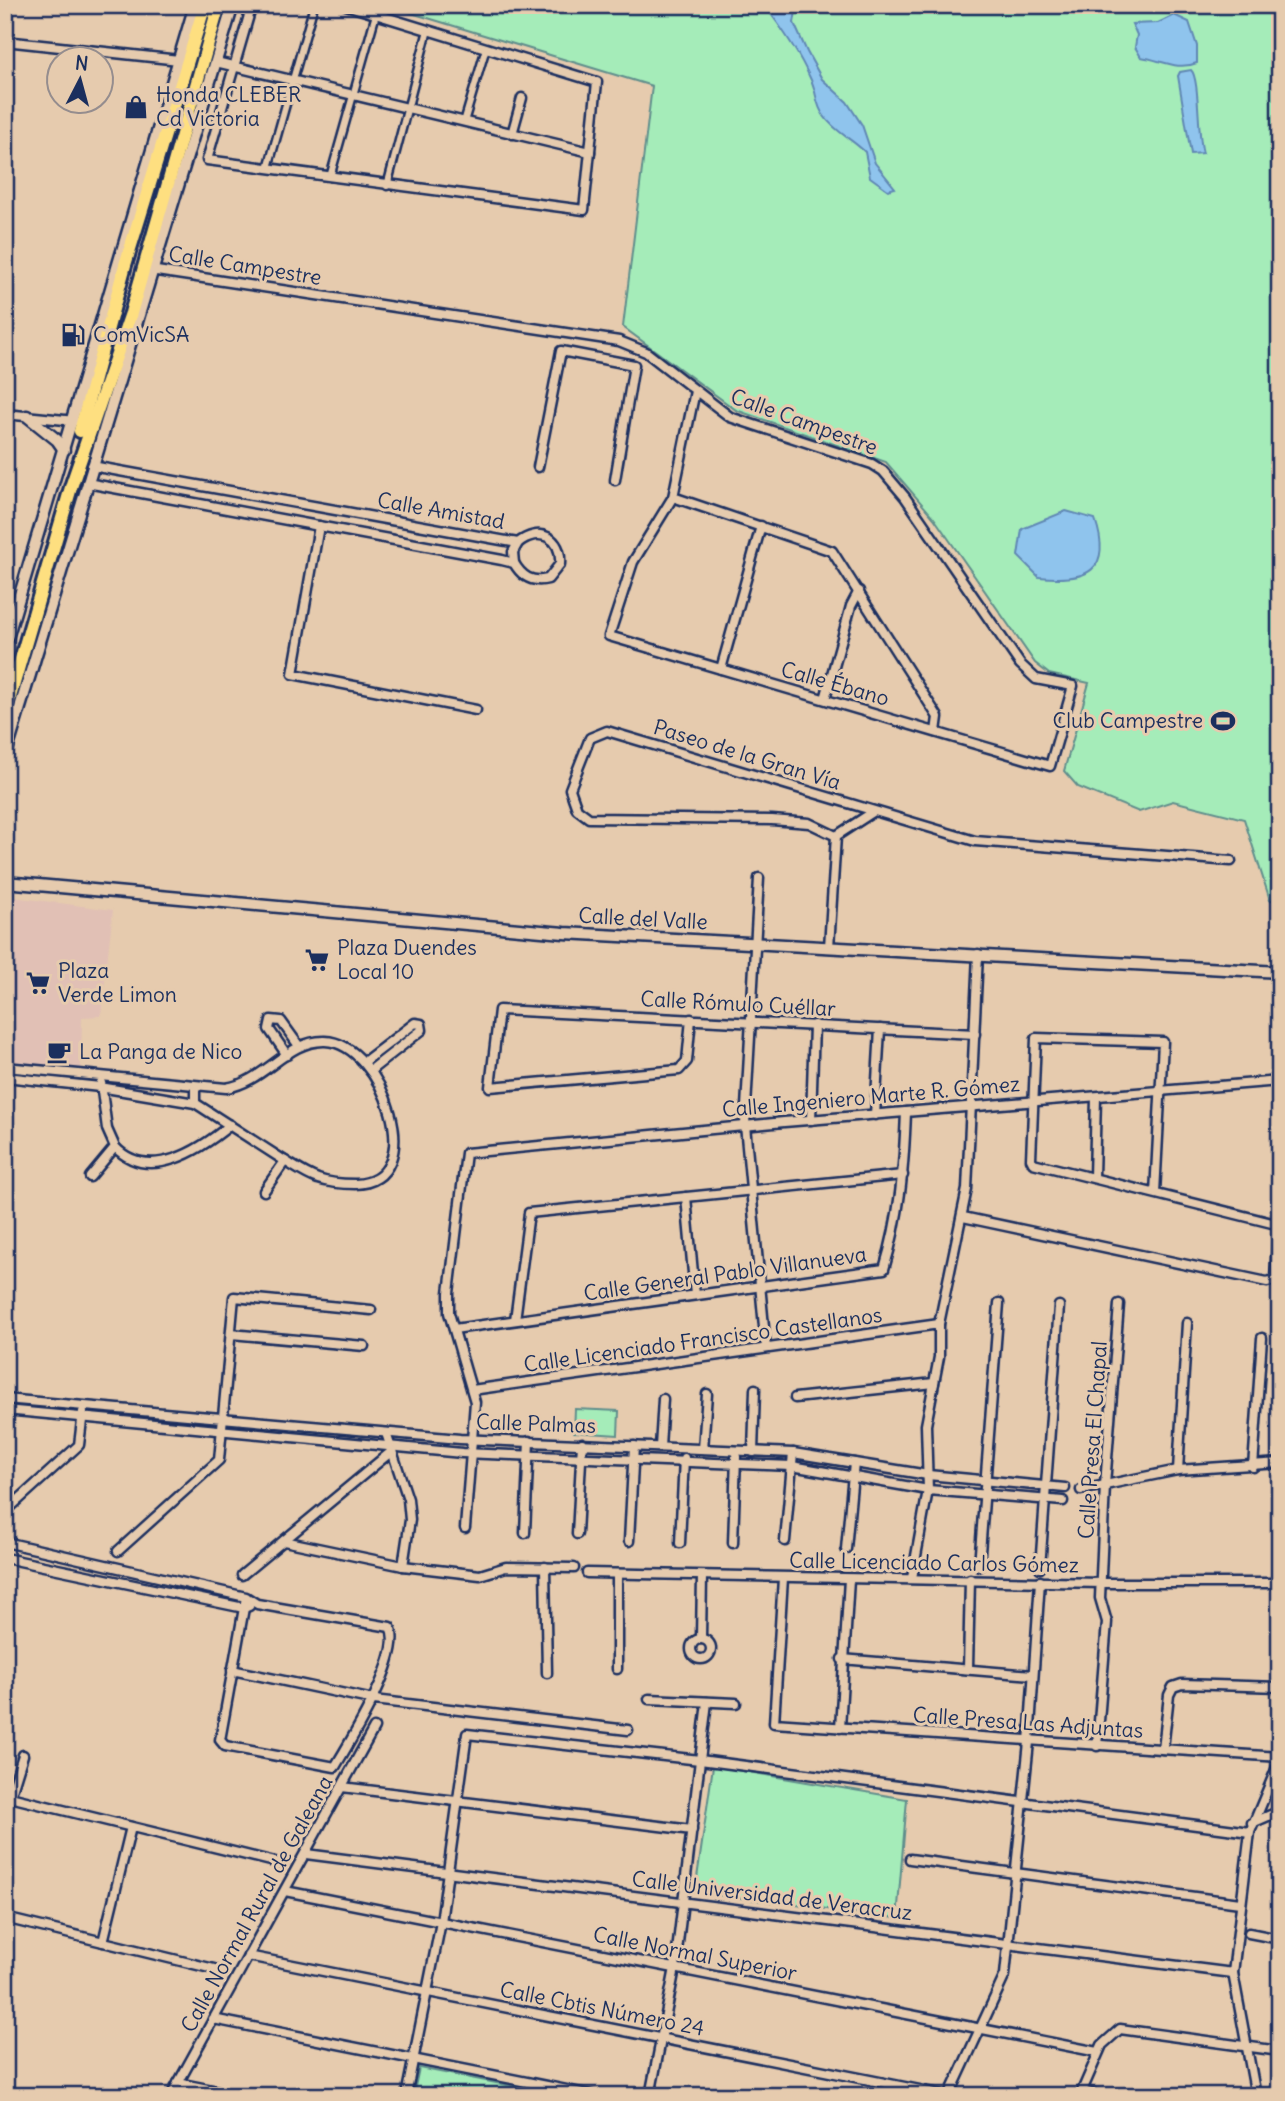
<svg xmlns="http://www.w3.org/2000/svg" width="1285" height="2101" viewBox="0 0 1285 2101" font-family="Delius,sans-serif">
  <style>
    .built { fill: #e1c0b5 }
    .green { fill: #a5ecb9; stroke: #608e8c; stroke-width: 2 }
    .water { fill: #8fc4ed; stroke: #6188b4; stroke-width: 2 }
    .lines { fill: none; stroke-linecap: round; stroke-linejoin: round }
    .pedestrian-casing { stroke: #1b2f5e; stroke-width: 11 }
    .minor-casing { stroke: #1b2f5e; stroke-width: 13 }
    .tertiary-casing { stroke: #1b2f5e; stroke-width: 15 }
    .primary-casing { stroke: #1b2f5e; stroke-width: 18 }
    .pedestrian { stroke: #e6cbae; stroke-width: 6 }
    .minor { stroke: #e6cbae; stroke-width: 8 }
    .tertiary { stroke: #e6cbae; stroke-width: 10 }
    .primary { stroke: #fedf80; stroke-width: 12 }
    .labels { text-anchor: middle; stroke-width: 6; stroke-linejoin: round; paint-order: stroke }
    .poi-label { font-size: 21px; fill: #1b2f5e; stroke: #e6cbae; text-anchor: start }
    .street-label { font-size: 21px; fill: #1b2f5e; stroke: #e6cbae }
  </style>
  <rect width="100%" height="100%" fill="#e6cbae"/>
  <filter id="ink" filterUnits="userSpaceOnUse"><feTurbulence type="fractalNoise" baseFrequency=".0143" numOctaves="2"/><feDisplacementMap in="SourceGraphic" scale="14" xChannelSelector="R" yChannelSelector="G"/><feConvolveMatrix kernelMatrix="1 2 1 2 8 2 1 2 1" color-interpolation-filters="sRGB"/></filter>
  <g filter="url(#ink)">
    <path class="built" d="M5,896l108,14 -12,106 -19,1 -1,54 -76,-9z"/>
    <g class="green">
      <path d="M385,5h895v896l-10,-1 -26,-81 -71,-18 -34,11 -61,-25 -14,-16 25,-88 -40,-9 -14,-11 -101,-145 -48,-56 -150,-52 -113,-83 29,-241z"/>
      <path d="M575,1409l44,2 -1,24 -44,-3z"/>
      <path d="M713,1766l194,33 -10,119 -202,-26z"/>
      <path d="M419,2068l144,28h-150z"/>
    </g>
    <g class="water">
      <path d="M764,5h33l-3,18 13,29 15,27 25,23 15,23 13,38 20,25 -7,2 -18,-13 -5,-25c-14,-14 -30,-20 -41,-36 -9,-12 -7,-24 -13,-36 -12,-27 -29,-52 -47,-75z"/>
      <path d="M1174,15l15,7 8,24v17c-20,8 -35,-3 -56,-6l-6,-10 2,-12 -5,-11 26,-1z"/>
      <path d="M1191,70c9,8 6,65 12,83l-12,1 -13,-78 2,-4z"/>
      <path d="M1066,511l29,8c18,52 -8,63 -56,58l-21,-21 4,-27z"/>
    </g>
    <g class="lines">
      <g class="pedestrian-casing">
        <g id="pedestrian">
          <path d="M464,122l22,-74"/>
          <path d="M268,168l46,-163"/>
          <path d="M330,177l46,-163"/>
          <path d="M387,186l41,-156"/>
        </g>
      </g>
      <g class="minor-casing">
        <g id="minor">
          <path d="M252,5l-45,155 377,50 13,-128 -251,-77"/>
          <path d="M5,41l174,19"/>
          <path d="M216,62l374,90"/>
          <path d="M512,134l10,-36"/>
          <path d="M150,270l469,71 27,11 84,65 142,47 11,7 22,26 115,167 16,15 37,7 -23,80 -441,-130 24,-74 40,-65 22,-106"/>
          <path d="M5,414l70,7"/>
          <path d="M538,467l23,-116 73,14 -19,115"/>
          <path d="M87,483l415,77 12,3c8,14 18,20 34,16l12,-15c2,-27 -21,-38 -42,-21l-426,-77"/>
          <path d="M673,497l159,54 106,166 -2,15"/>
          <path d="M319,526l-26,148 183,36"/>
          <path d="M514,563l-1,-11 5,-9"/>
          <path d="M721,669l40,-143"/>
          <path d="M825,699l26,-93 8,-15"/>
          <path d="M836,836l-27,-13 -37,-3 -183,-2 -12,-9 -7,-20 20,-51 17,-7 368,110 256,20"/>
          <path d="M759,878l-14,247 21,223"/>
          <path d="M829,947l7,-111 37,-24"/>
          <path d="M691,1019l-4,42 -8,9 -189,17 9,-77 476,24"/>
          <path d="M287,1055l-18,-26 2,-9 10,1 18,25"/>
          <path d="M364,1062l51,-39 6,1 1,6 -51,40"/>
          <path d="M5,1067l221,21c39,-6 61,-48 99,-47 58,2 106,141 30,143 -12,0 -26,-1 -37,-5 -12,-4 -23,-12 -33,-18"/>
          <path d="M5,1077l95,10 95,16"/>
          <path d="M195,1086v17l90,58 -21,30"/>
          <path d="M875,1115l5,-86"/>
          <path d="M811,1120l3,-95"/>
          <path d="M115,1147c34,36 85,3 115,-22"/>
          <path d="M90,1177l25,-30 -8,-18 -6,-46"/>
          <path d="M1094,1177l2,-80"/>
          <path d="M1155,1193l8,-151 -127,-4 -5,121 2,4 247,62"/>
          <path d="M686,1197l9,98"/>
          <path d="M963,1217l304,65 8,-2 3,-56"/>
          <path d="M515,1320l14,-107 374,-38"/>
          <path d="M454,1329l430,-60c16,-52 20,-103 22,-157"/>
          <path d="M231,1334l133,12"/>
          <path d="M472,1390l467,-66"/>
          <path d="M795,1398l139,-15"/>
          <path d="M5,1399l455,40 333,14 135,22 137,13"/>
          <path d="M5,1410l457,43 330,13 136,24 135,11"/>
          <path d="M386,1433l22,66 2,21 -7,46"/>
          <path d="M660,1447l3,-48"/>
          <path d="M703,1449l4,-55"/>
          <path d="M753,1452l2,-63"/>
          <path d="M1253,1467l9,-129"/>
          <path d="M1178,1470l9,-147"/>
          <path d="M1081,1490l97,-20 102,-7"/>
          <path d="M5,1512l74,-67 4,-33"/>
          <path d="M465,1528l10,-126 -26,-89v-20l17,-140 318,-31 496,-41"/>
          <path d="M525,1533l4,-92"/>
          <path d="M577,1534l5,-91"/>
          <path d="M284,1541l119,25 77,9 26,-8 68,1"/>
          <path d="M629,1541l5,-95"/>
          <path d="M785,1541l8,-88"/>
          <path d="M5,1542l241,55 11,7 133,23c15,25 -40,115 -55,140l-110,-21 -5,-6 26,-143"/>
          <path d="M680,1543l4,-85"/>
          <path d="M733,1543l3,-86"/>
          <path d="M846,1549l8,-86"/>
          <path d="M118,1551l101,-91 15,-163 137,13"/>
          <path d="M5,1558l239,50 5,-2"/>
          <path d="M979,1566l20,-263"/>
          <path d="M545,1567l2,106"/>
          <path d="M1040,1568l19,-262"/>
          <path d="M587,1573l515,10h178"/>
          <path d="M242,1575l150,-124"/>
          <path d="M783,1578l-9,145 506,34"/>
          <path d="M912,1578l16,-88 -2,-65 13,-68v-33l28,-135 11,-235"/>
          <path d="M701,1639l1,-63"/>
          <circle cx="701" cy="1649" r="10"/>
          <path d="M842,1659l191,16"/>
          <path d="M968,1668l2,-89"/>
          <path d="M617,1669v-95"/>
          <path d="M232,1670l142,30 254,30"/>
          <path d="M649,1699l87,4"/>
          <path d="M840,1728l9,-149"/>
          <path d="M1097,1746l10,-124 -7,-24 5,-113 14,-181"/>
          <path d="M1163,1749l6,-54 4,-8 9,-3 98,3"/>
          <path d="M342,1787l350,43"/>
          <path d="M10,1797l269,66"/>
          <path d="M5,1813l18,-58"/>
          <path d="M1252,1823l28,-12"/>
          <path d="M306,1854l927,119"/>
          <path d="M910,1859l330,44"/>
          <path d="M285,1891l813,161"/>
          <path d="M5,1918l209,51"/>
          <path d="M1249,1933l31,6"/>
          <path d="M103,1942l28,-115"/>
          <path d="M248,1956l702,140"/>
          <path d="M213,2019l384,77"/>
          <path d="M178,2083l65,13"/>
          <path d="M171,2096l203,-368"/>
          <path d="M406,2096l35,-174 26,-188 233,26 550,72"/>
          <path d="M650,2096l25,-128 32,-266"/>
          <path d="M949,2096l56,-121 24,-233 11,-161"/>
          <path d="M1104,2096l-22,-5 20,-46 18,-16 160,22"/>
          <path d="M1256,2096l-23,-123 17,-141 30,-72"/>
        </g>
      </g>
      <g class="tertiary-casing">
        <g id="tertiary">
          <path d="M27,416l30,24 7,10"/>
          <path d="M5,645l190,-640"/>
          <path d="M5,757l228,-752"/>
          <path d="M5,882l559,51 716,39"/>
        </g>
      </g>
      <g class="primary-casing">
        <g id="primary">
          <path d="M80,431l45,-166 80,-260"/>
          <path d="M5,714l67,-230 59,-171 88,-308"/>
        </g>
      </g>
      <use href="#pedestrian" class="pedestrian"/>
      <use href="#minor" class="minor"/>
      <use href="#tertiary" class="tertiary"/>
      <use href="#primary" class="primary"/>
    </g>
  </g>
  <defs>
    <g id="shop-bare" transform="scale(1.89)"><path d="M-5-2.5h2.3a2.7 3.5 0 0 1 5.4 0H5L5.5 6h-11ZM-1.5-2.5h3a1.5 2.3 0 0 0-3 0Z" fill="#1b2f5e" stroke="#e6cbae" stroke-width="2.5" paint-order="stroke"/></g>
    <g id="fuel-bare" transform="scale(1.89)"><path d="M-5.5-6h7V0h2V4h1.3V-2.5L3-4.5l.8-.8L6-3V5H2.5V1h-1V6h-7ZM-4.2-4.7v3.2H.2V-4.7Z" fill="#1b2f5e" stroke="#e6cbae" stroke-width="2.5" paint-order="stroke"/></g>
    <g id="stadium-bare" transform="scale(1.89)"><path d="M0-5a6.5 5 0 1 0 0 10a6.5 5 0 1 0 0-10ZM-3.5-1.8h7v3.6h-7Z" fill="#1b2f5e" stroke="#e6cbae" stroke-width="2.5" paint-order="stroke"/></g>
    <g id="supermarket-bare" transform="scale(1.89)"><path d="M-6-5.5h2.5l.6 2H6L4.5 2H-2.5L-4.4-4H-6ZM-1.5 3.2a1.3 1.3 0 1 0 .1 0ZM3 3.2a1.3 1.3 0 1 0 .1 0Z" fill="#1b2f5e" stroke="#e6cbae" stroke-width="2.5" paint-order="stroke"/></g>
    <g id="cafe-bare" transform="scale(1.89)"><path d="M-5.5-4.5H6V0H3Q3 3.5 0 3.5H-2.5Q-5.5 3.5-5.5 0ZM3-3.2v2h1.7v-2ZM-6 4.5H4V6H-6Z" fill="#1b2f5e" stroke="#e6cbae" stroke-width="2.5" paint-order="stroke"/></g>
  </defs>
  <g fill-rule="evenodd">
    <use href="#shop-bare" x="136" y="107"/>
    <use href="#fuel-bare" x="73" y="335"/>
    <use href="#stadium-bare" x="1223" y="721"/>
    <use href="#supermarket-bare" x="317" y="960"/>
    <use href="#supermarket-bare" x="38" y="983"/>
    <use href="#cafe-bare" x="59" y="1052"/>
  </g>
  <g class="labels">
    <g class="poi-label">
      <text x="156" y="102">Honda CLEBER<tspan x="156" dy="24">Cd Victoria</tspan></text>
      <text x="93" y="342">ComVicSA</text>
      <text x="1203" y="728" text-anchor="end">Club Campestre</text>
      <text x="337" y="955">Plaza Duendes<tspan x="337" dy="24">Local 10</tspan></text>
      <text x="58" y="978">Plaza<tspan x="58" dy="24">Verde Limon</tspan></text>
      <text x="79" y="1059">La Panga de Nico</text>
    </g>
    <g class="street-label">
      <text transform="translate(245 266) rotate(9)" y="7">Calle Campestre</text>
      <text transform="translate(804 422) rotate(20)" y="7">Calle Campestre</text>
      <text transform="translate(441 511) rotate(10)" y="7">Calle Amistad</text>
      <text transform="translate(835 684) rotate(16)" y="7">Calle Ébano</text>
      <text transform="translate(747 755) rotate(17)" y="7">Paseo de la Gran Vía</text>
      <text transform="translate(643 919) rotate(3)" y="7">Calle del Valle</text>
      <text transform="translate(738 1004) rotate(3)" y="7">Calle Rómulo Cuéllar</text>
      <text transform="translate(871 1097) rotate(-5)" y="7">Calle Ingeniero Marte R. Gómez</text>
      <text transform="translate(725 1274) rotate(-8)" y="7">Calle General Pablo Villanueva</text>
      <text transform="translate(703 1340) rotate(-8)" y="7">Calle Licenciado Francisco Castellanos</text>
      <text transform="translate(536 1424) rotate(2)" y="7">Calle Palmas</text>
      <text transform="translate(1093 1440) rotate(-86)" y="7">Calle Presa El Chapal</text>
      <text transform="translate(934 1563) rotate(1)" y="7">Calle Licenciado Carlos Gómez</text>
      <text transform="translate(1028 1723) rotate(4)" y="7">Calle Presa Las Adjuntas</text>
      <text transform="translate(772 1896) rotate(7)" y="7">Calle Universidad de Veracruz</text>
      <text transform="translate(257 1904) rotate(-61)" y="7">Calle Normal Rural de Galeana</text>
      <text transform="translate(695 1954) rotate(11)" y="7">Calle Normal Superior</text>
      <text transform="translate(602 2009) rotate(11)" y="7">Calle Cbtis Número 24</text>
    </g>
  </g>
  <rect width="1285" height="2101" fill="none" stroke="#e6cbae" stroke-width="28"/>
  <rect x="14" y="14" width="1257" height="2073" fill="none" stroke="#1b2f5e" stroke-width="2.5" filter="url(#ink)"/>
  <g transform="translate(80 80) rotate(6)"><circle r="33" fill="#e6cbae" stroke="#958d8e" stroke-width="2"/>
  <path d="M0-5L12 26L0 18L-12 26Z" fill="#1b2f5e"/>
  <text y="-10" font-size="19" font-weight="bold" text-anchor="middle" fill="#1b2f5e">N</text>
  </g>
</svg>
